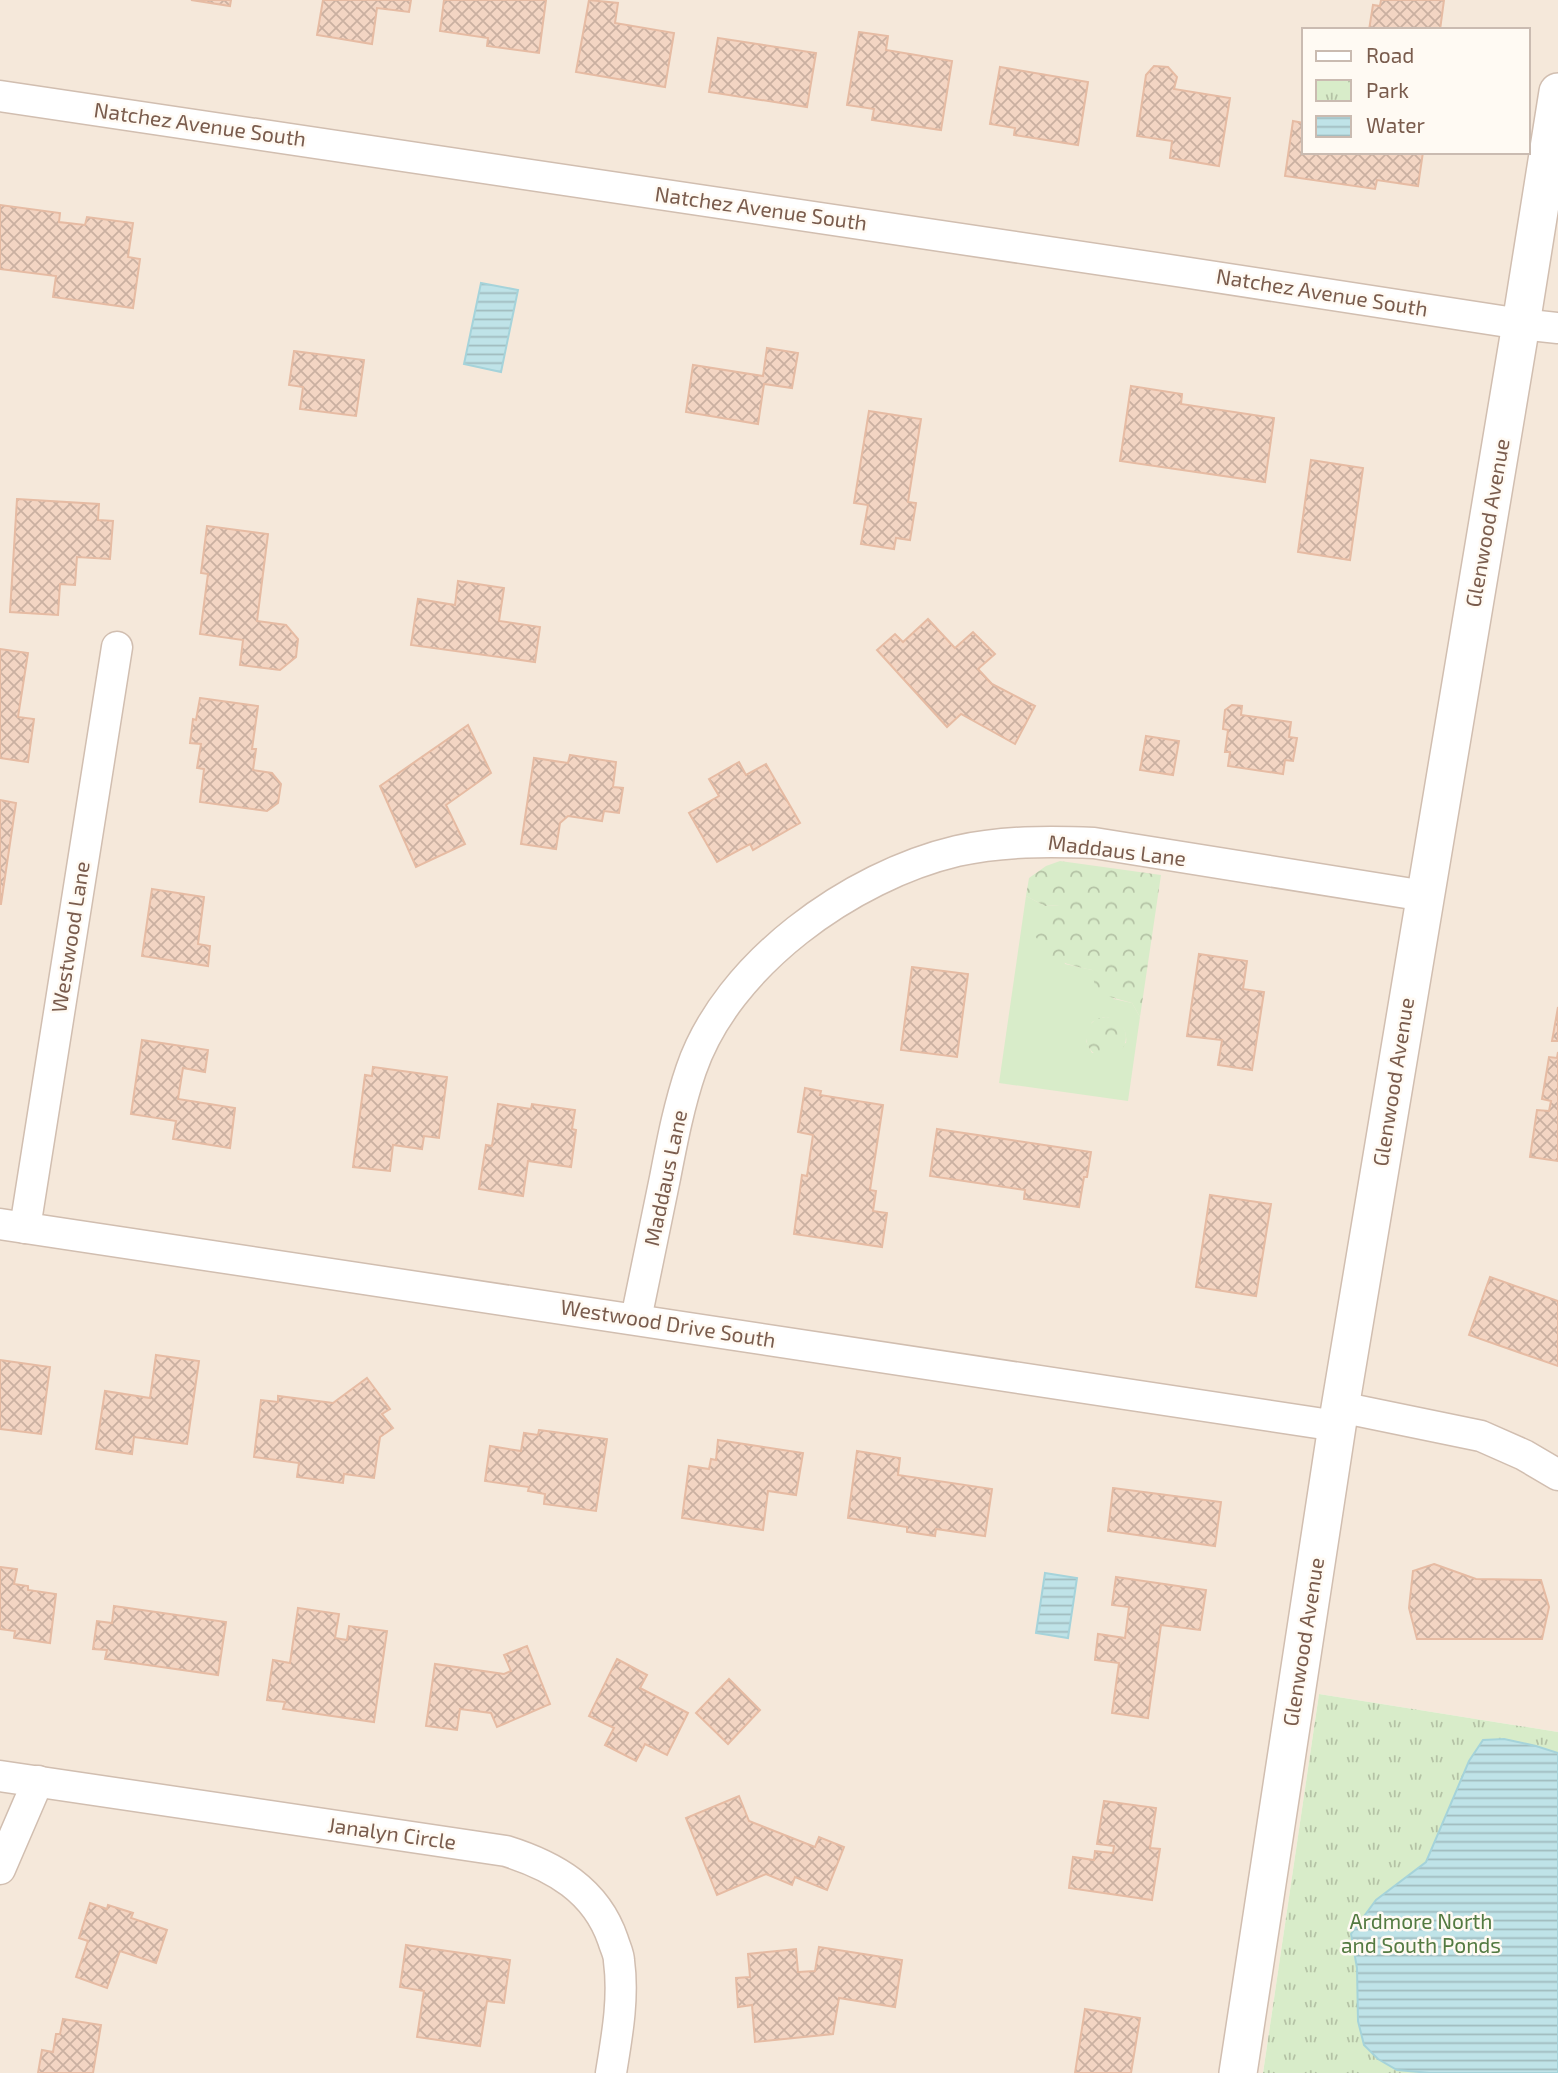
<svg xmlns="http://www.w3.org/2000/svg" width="1558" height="2073" viewBox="0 0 1558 2073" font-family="'Exo 2',sans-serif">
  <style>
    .residential { fill: #f5e8da; fill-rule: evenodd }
    .green { fill: #d8ecc9; fill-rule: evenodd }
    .forest { fill: url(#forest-crowns) }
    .park { fill: url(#park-tufts) }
    .water { fill: url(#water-rules); stroke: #a5d3da; stroke-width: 2 }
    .building { fill: url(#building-cross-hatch); stroke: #e6bba3; stroke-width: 2 }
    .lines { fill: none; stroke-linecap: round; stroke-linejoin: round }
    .minor-casing { stroke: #d1beb0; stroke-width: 33 }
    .tertiary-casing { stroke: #d1beb0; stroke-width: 40 }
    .minor { stroke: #fff; stroke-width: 30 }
    .tertiary { stroke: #fff; stroke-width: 37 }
    .labels { text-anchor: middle; stroke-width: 5; stroke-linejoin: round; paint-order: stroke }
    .street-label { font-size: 21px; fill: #7a5c4d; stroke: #fffaf3 }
    .park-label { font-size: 21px; fill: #537a41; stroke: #fffaf3 }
  </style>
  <defs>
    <pattern id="forest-crowns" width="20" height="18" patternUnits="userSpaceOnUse" patternTransform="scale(1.75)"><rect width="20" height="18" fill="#d8ecc9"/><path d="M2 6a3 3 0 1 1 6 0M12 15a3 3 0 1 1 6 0" fill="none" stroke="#b4c2a5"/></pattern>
    <pattern id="park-tufts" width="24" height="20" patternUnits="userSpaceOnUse" patternTransform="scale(1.75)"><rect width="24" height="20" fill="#d8ecc9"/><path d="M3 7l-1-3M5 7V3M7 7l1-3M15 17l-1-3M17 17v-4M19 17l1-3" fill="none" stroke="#b4c2a5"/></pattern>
    <pattern id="water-rules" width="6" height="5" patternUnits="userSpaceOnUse" patternTransform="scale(1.75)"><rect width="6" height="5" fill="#bfe3e8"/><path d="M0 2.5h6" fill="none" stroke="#a0bbbe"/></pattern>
    <pattern id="building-cross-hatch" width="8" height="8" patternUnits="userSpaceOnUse" patternTransform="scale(1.75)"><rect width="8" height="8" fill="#f3d5c3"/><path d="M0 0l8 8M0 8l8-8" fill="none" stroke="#cab0a1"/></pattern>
  </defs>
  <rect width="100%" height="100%" fill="#fdf6ec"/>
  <path class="residential" d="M0,0h1558v1732l-239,-38 -56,379h-1263zM1304,30h224v122h-224z"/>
  <path class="green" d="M1026,896l19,10 15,-1 -5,10 10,49 27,6 22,29 18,4 8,14 -12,84 -129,-18zM1104,1017c15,1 24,12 22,26l-34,10 -6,-12 6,-19z"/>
  <g class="forest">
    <path d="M1060,861l101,14 -21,142 -8,-14 -36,-10 -4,-23c-33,-7 -42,-10 -60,-39l3,-13 9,-6 11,2 4,-9 -14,1 -19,-10 3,-18 17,-12z"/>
    <circle cx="1106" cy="1037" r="20"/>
  </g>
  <path class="park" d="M1319,1694l239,38v341h-295z"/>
  <g class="water">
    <path d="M481,283l37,7 -17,82 -37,-8z"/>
    <path d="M1045,1573l32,5 -9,60 -32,-5z"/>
    <path d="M1504,1739l32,7 22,7v320h-128l-33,-3 -19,-11 -14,-14 -6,-24 -1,-53 -6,-34 25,-34 50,-38 43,-101 14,-21z"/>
  </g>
  <g class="building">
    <path d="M191,0h40l-1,6z"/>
    <path d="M323,0h88l-2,12 -32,-4 -5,36 -55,-9z"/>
    <path d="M444,0h102l-7,53 -52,-7 1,-8 -48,-7z"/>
    <path d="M589,0l29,3 -3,20 59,10 -9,54 -89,-15z"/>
    <path d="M1381,0h63l-4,30h-71l4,-25 7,1z"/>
    <path d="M859,32l29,4 -2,14 66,11 -11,69 -69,-10 2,-11 -27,-4z"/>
    <path d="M718,38l98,15 -9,54 -98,-15z"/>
    <path d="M1154,66l14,1 9,10 -3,12 56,9 -11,68 -49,-8 2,-17 -35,-5 9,-61z"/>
    <path d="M1000,67l88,15 -10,63 -64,-10 1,-7 -25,-4z"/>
    <path d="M1293,121l11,2v29h119l-5,34 -41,-6 -2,9 -90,-13z"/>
    <path d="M0,205l60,8 -1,9 26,3 2,-8 46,6 -5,34 12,2 -7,49 -80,-11 3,-21 -56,-7z"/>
    <path d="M767,348l31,5 -6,35 -28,-4 -6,40 -72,-12 7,-47 70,11z"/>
    <path d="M294,351l70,9 -8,56 -56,-7 3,-22 -14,-2z"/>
    <path d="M1131,386l51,8 -1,10 93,14 -9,64 -145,-21z"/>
    <path d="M869,411l52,8 -13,83 8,1 -6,37 -14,-2 -2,11 -33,-5 7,-39 -14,-2z"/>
    <path d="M1311,460l52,8 -13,92 -52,-8z"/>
    <path d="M17,499l82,5 -1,16 15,1 -3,38 -33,-2 -2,28 -15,-1 -2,31 -48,-3z"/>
    <path d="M207,526l61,8 -11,87 29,4 12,14 -2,18 -16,13 -40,-5 3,-25 -43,-6 8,-60 -7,-1z"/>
    <path d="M458,581l46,7 -5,33 41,6 -5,35 -124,-17 7,-46 37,6z"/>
    <path d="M928,619l27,29 18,-16 22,22 -17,15 14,15 43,22 -20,38 -54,-30 -14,13 -70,-77 18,-16 8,8z"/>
    <path d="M0,649l28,4 -10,64 16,2 -6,43 -28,-4z"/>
    <path d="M200,698l58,8 -6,43h4l-3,21 19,3 9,11 -3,19 -11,8 -67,-9 4,-33 -7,-1 4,-24 -11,-1 3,-24 3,1z"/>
    <path d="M1232,705l10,1 -1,9 50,7 -2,15 8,1 -4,23 -8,-1 -2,14 -55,-8 2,-14h-5l3,-22 -5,-1 2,-19z"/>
    <path d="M468,725l23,48 -45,32 19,39 -49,23 -36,-81z"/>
    <path d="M1146,736l33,5 -6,34 -33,-5z"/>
    <path d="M570,755l46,7 -3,25 10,1 -4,25 -15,-2 -2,10 -34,-5 -8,7 -4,26 -35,-5 13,-86 34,5z"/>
    <path d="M739,762l7,13 20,-11 34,59 -47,27 -3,-6 -33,18 -28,-49 30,-17 -10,-17z"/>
    <path d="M0,800l16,3 -15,101h-1z"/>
    <path d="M152,889l52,8 -6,47 12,2 -2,20 -66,-10z"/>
    <path d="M1199,954l48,7 -4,28 21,3 -12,78 -34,-5 4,-25 -35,-4z"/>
    <path d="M912,967l56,7 -11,83 -56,-7z"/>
    <path d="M1558,1007v34h-6z"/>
    <path d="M142,1040l66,10 -3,22 -22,-4 -5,31 57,9 -5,40 -57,-9 3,-18 -45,-7z"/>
    <path d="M1558,1052v109l-28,-4 7,-47 12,1 2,-10 -9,-2 7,-42 8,1z"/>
    <path d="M373,1067l74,10 -8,61 -15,-2 -2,13 -29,-4 -3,26 -37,-4 12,-92 7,1z"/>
    <path d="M805,1088l16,3 -1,4 63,10 -13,85 6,1 -3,20 14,2 -5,34 -88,-13 8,-59 5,1 6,-41 -15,-3z"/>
    <path d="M498,1104l33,5 1,-5 43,6 -3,19 4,1 -5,37 -43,-6 -5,35 -44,-7 7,-44 6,1z"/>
    <path d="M937,1129l154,23 -4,25h-3l-5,30 -55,-8 1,-9 -95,-14z"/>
    <path d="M1210,1195l61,9 -15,92 -60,-9z"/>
    <path d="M1490,1277l68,24v65l-89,-31z"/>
    <path d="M156,1355l43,6 -12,83 -53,-7 -2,17 -36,-5 9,-58 45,7z"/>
    <path d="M0,1360l50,7 -9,67 -41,-5z"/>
    <path d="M367,1378l23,31 -8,5 11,14 -13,9 -6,41 -30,-4 -1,9 -46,-6 2,-14 -45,-6 7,-57 17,2v-6l55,7z"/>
    <path d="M539,1430l68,9 -11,72 -52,-7 1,-10 -17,-3 1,-4 -44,-6 5,-35 31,5 3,-18 14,2z"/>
    <path d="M718,1440l85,13 -7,42 -28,-4 -5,39 -81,-12 7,-52 20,3 2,-10 5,1z"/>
    <path d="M857,1451l43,7 -2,17 94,14 -7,47 -49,-7 -1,7 -28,-4v-5l-59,-9z"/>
    <path d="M1113,1488l108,14 -6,44 -107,-15z"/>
    <path d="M1434,1564l42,15 65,1 8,27 -7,32h-125l-8,-31 4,-37z"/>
    <path d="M0,1567l17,2 -3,15 14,2v4l28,4 -6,49 -36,-5 1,-7 -15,-2z"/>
    <path d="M1116,1577l90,13 -6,40 -39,-5 -13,93 -36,-5 7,-50 -24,-3 3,-26 27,4 4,-31 -17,-2z"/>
    <path d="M114,1606l112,16 -8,53 -113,-16 2,-9 -14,-1 4,-28 15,2z"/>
    <path d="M298,1608l41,6 -4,24 12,2 2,-14 38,5 -13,91 -91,-13 2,-7 -18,-2 6,-40 17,3z"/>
    <path d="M527,1646l23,58 -53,23 -6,-14 -31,-4 -3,21 -31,-4 9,-62 69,10 7,-3 -7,-16z"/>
    <path d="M617,1659l30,16 -7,13 48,25 -21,42 -22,-11 -9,17 -31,-16 9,-17 -25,-12z"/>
    <path d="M729,1679l31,31 -32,34 -32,-31z"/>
    <path d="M739,1796l10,25 66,26 4,-10 25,10 -17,43 -32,-13 -3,8 -26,-11 -49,21 -31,-77z"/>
    <path d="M1104,1801l52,7 -6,40 10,1 -8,51 -83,-12 4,-31 21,3 1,-9 18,2 1,-7 -17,-2z"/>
    <path d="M90,1903l17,6 1,-4 25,8 -2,5 36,12 -11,33 -36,-12 -13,37 -31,-11 12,-36 -9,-3z"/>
    <path d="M406,1945l104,15 -6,43 -17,-2 -7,45 -63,-9 7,-46 -24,-4z"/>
    <path d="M819,1947l83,13 -7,47 -56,-9 -6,36 -78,8 -3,-37 -14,2 -2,-29 14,-1 -2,-23 48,-5 2,23 17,-1z"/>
    <path d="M1085,2009l55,9 -9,55h-56z"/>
    <path d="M63,2019l38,6 -8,48h-55l4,-23 11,2 3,-18h4z"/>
  </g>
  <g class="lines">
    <g class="minor-casing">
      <g id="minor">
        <path d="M0,96l1183,176 338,52 37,4"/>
        <path d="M0,1224l1337,202"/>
        <path d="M25,1228l92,-581"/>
        <path d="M636,1319c10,-47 19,-94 29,-141 7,-36 14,-73 26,-108 36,-106 160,-194 266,-219 45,-10 91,-10 137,-8l331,53"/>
        <path d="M1340,1407l141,29 43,19 34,20"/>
        <path d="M0,1776l506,75c48,15 90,39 107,89 2,7 6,14 6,21 5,37 -2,75 -8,112"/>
        <path d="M0,1869l38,-88"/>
      </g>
    </g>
    <g class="tertiary-casing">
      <path id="tertiary" d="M1238,2073l99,-647 184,-1102 37,-232"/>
    </g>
    <use href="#minor" class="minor"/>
    <use href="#tertiary" class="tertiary"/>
  </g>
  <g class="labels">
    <g class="street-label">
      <text transform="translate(200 125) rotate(8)" y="7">Natchez Avenue South</text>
      <text transform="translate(761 209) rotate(8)" y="7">Natchez Avenue South</text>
      <text transform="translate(1322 293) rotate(9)" y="7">Natchez Avenue South</text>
      <text transform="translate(1488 523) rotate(-80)" y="7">Glenwood Avenue</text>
      <text transform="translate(1117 851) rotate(7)" y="7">Maddaus Lane</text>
      <text transform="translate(71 937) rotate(-81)" y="7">Westwood Lane</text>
      <text transform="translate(1394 1082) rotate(-81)" y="7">Glenwood Avenue</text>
      <text transform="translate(666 1178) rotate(-78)" y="7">Maddaus Lane</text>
      <text transform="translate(668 1324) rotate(9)" y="7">Westwood Drive South</text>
      <text transform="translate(1304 1642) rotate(-81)" y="7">Glenwood Avenue</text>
      <text transform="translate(392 1834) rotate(8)" y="7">Janalyn Circle</text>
    </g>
    <g class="park-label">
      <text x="1421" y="1929">Ardmore North<tspan x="1421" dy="24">and South Ponds</tspan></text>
    </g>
  </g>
  <rect x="1302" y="28" width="228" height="126" fill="#fffaf3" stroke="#cabbb1" stroke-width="2"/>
  <rect x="1316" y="51" width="35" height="10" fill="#ffffff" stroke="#cabbb1" stroke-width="2"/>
  <text x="1366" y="63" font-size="21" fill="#7a5c4d">Road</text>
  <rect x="1316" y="80" width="35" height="21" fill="url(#park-tufts)" stroke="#cabbb1" stroke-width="2"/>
  <text x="1366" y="98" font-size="21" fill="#7a5c4d">Park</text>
  <rect x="1316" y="116" width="35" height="21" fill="url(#water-rules)" stroke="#cabbb1" stroke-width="2"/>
  <text x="1366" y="133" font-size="21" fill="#7a5c4d">Water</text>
</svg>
